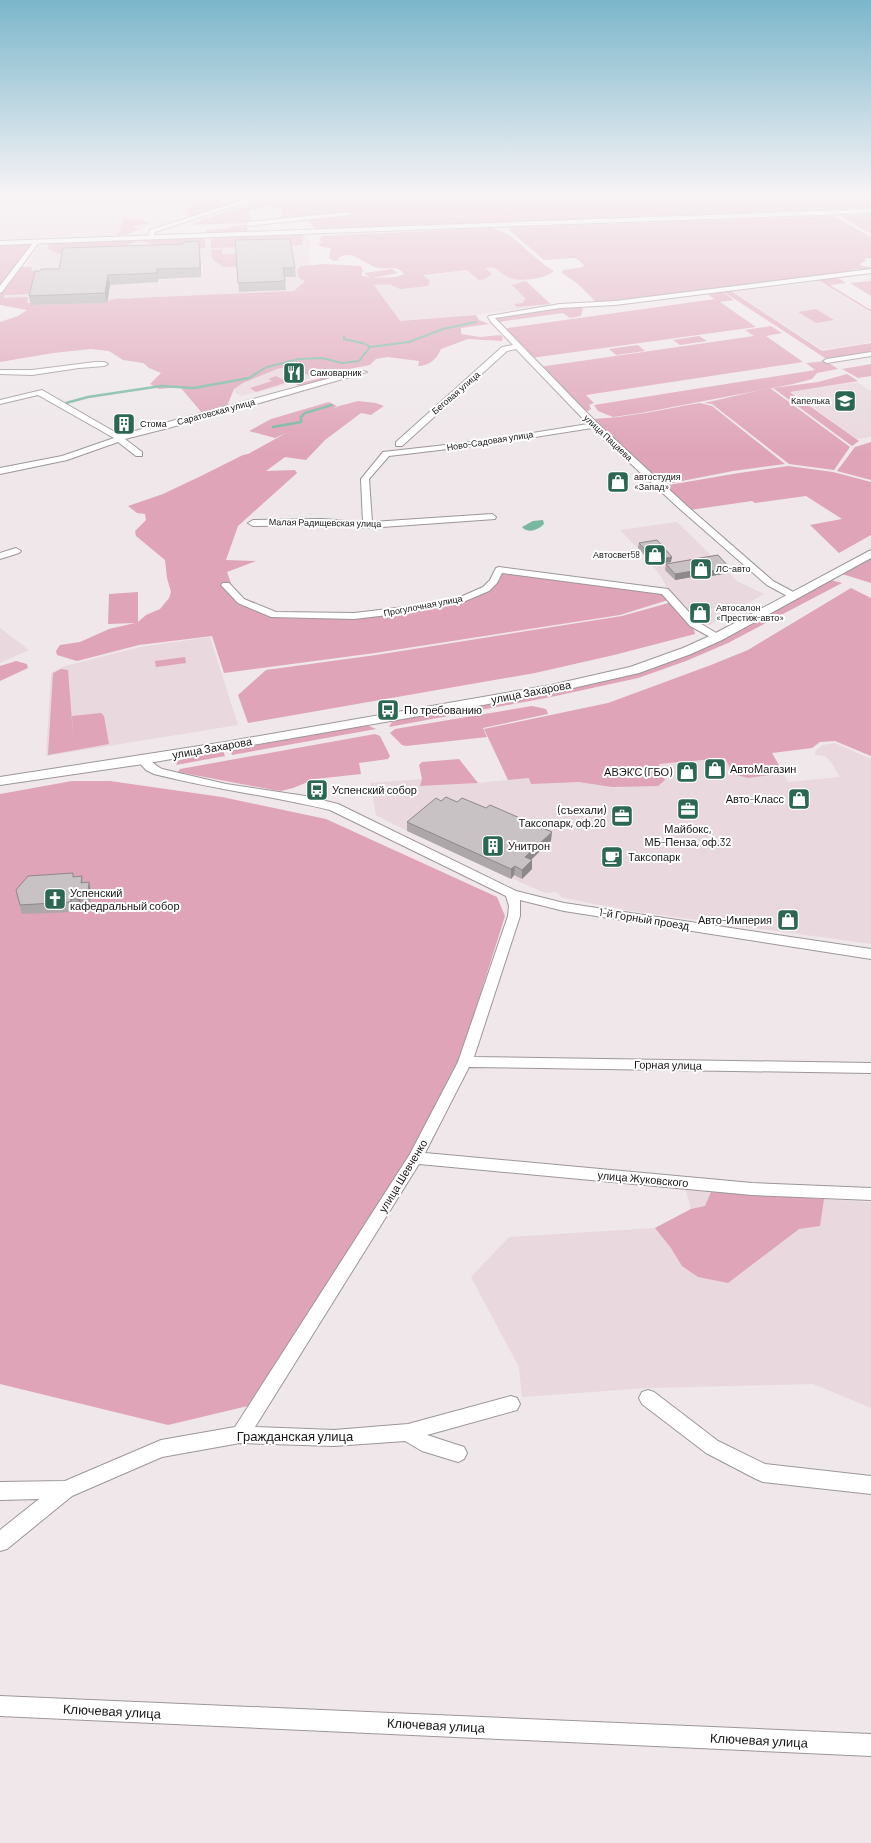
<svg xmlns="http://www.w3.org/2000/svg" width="871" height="1843" viewBox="0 0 871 1843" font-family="Barlow,sans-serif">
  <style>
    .built { fill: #e9d8dd }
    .green { fill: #dfa4b8 }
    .water { fill: #77b89f }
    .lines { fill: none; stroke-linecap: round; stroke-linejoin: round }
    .stream-far1 { stroke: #77b89f; stroke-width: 2 }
    .stream { stroke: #77b89f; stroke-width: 2.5 }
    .minor-casing { stroke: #9d9698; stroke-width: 2 }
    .major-casing { stroke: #9d9698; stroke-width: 2 }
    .minor { fill: #fff; fill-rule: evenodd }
    .major { fill: #fff; fill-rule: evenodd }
    .wall { fill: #ada7a9 }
    .shaded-wall { fill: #8d8889 }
    .building { fill: #c9c2c4; stroke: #8d8889 }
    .labels { text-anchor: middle; stroke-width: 4; stroke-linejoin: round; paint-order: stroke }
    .far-poi-label { font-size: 9px; fill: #181516; stroke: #fff; text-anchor: start }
    .far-street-label { font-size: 9px; fill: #181516; stroke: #fff }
    .street-label { font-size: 11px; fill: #181516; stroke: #fff }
    .poi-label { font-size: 11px; fill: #181516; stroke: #fff; text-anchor: start }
    .near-street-label { font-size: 13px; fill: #181516; stroke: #fff }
  </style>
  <rect width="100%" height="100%" fill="#efe7ea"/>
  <g class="built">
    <path d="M0,195h254l-73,22 -14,7 -27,5 -12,6 -128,4z"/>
    <path d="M304,234l6,1v30h11l-27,26 -264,18 -29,-8 38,-54 9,-1 1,-3z"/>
    <path d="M508,265l45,40 -91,11 -62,5 -30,-39z"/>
    <path d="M818,281l53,32v29l-49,8 -90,-59z"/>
    <path d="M290,366h15l11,11 -75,19 -5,-3 -2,-4 9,-6 34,-14z"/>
    <path d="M857,382l14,9v46l-14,2 -65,-47z"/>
    <path d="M677,522l60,59 27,13 -54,31 -14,-2 -28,-33 -6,-12 -16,-21 -26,-27z"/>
    <path d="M0,628l29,22 -29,13z"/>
    <path d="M210,637l28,88 -192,31 5,-83 14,-7 75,-19z"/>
    <path d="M835,743l36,16v185l-246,-34 -56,-11 -7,-2 -6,-5 -11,1 -138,-62 -31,-16 -6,-32 52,-4 -1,7 57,-3 293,-30 17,29 52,-5 -9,-15 -6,-6 -10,-1 1,-5 7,-5z"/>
    <path d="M686,1190l185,12v206l-58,-24 -165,4 -126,9 -3,-30 -48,-90 38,-40 146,-9 36,-19z"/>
  </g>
  <g class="green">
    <path d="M95,195h65l-10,4h-62z"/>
    <path d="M195,195h18l10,8 25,-8h11l-71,22 -1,-7 8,-9z"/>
    <path d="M275,195h596v14l-555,20 -12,-12 -23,2 -2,-1 4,-6 -13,-7 -21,6 3,9 -3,3 -60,2 46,-17z"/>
    <path d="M24,196l9,2 1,4 -17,1 -8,-4 2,-2z"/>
    <path d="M871,214v20l-30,-18 1,-1z"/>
    <path d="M833,216l38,21v21l-7,1 2,2 -7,3 3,2 9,1v3l-16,-1 -9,4 -239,30 -12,-2 -17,-17 -16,-11 1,-3 20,-3 1,-2 -8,-7 -32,2 -35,-30v-2l4,-1z"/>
    <path d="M123,219c13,0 18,0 27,5l-15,1v3l3,1 -11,6h-10v-2l3,-1z"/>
    <path d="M246,225l2,5 -1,2 -44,2 4,-4 24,-2v-2z"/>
    <path d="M491,228c25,5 41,31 63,43 -9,8 -33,11 -44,7 -6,-3 -12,-8 -17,-11l-8,1 7,6 -7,5 -6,1 -12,-10 -44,5 7,6 -2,5 -28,3 -9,-4h-17l26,36 76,-6 3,5 10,4 -28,4v6l19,3 20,-2 3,2 -1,4 -34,-2 -27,10c-4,10 -12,17 -23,17l1,-5 -32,-4 -11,2 -6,6 -37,7 -20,6 -23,-12 -13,3 -34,14 -9,6 -7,17 -24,8 -23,-27 -21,2 -9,-5 11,-11 -12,-5 -6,-5 -20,-3 -14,-9 -18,-2 -38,4 -53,9v-40l18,-6 9,-6 -27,-5v-10l22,-28h10l-1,4 26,-1v4l-23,1 -5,19 -24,1 -2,3 25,-1 -1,6h4v2l75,-2c8,-7 19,-3 29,-5l159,-7 11,-10 -6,-3 -2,-8 4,-4 24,-2 36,2 2,5 -2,4 9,3 -6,-5 28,-4 6,4 -26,5 24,-1 8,-3c-7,-10 -15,-4 -26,-6 -11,-3 -21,-13 -29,-13 -5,0 -8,1 -12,4l3,1 -6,1 -5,-3 2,-10 -9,-1 -4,-3 4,-2 -3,-2 3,-4z"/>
    <path d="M304,234l-2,11 -91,3v-11z"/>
    <path d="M205,238v10l-38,1 -24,-8v-1z"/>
    <path d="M135,240v2l-26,10 -50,2 -11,-5 1,-6z"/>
    <path d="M33,244l-33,43v-41z"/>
    <path d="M222,249v5l54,-2 18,13 -71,2 -11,-8 -1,-9z"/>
    <path d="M838,278l8,5 -16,2 41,25v2l-53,-32z"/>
    <path d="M526,281l24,23 -33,3 -3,-3 9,-1 2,-5 -13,-13z"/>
    <path d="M871,281v15l-21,-13z"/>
    <path d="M731,291l91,60 49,-8v11l-43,6 -104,-68z"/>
    <path d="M723,292l11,8 -14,2 36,25 -225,31 -30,-29 214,-30 -7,-4z"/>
    <path d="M574,306l9,2 -2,8 -11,2 -7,-5 -65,9 -5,-4z"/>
    <path d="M816,309l18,11 -18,3 -18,-11z"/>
    <path d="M771,326l11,7 -16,3 37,26 -217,33 8,8 -5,2 2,4 -3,2 -8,-1 -41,-43 215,-31 -9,-6z"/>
    <path d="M699,336l8,5 -27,4 -7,-5z"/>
    <path d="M638,345l7,6 -29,4 -7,-6z"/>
    <path d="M826,361l12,8 -21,4 -5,6 -19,5 -152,29 -28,4 -15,-6 -4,-6 221,-35 -9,-7z"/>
    <path d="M871,364v12l-13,2 -16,-9z"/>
    <path d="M354,370l4,1 -44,14 -3,-2 -12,3 -3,-2z"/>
    <path d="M847,374l11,7 -68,11 69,49 -7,5 -79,-58 45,-6z"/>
    <path d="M276,376l10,5h5l-35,11 -6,-4 22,-7 -4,-2z"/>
    <path d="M770,388l80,59 -16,23 -45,-6 -77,-60 -8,-1z"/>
    <path d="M358,401l18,2 8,3 -13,9 -10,-2 -36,27 -19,20 -21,-3 -19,14 29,-1 2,3 -59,53 -12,34 30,1 -29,11 11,32 41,14 60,1 40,-3 83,-14 15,-6 24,-23 132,14 30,6 5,7 -48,15 -245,38 -151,20 -12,-37 -73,9 -62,16 -20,-6 -1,-4 4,-6 20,-3 29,-13 26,-6 -27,1 1,-30 29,-2v30l8,-7 14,-6 9,-11 2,-6 -4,-14 -2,-18 -29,-24 -1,-5 11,-11 -1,-6 -8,-1 -9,-7 35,-12 38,-18 42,-21 5,-1 38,-21 -11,5 -26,-7 22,-12 58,-17 8,4 -4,3 6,-3z"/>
    <path d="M700,403l12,3 73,58 -52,7 -72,14 -71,-66c38,-1 73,-10 110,-16z"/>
    <path d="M871,442v38l-34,-9 18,-24z"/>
    <path d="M788,466l45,6 38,10v53l-32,18 -29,-28 32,-6 -36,-23 -51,7 -3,-2 -62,9 -27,-24 76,-13z"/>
    <path d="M871,558v25l-29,-9z"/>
    <path d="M831,580l11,3 -114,60 -42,18 -48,17 -87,19 -162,30 3,-5 5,-2 192,-35 45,-11z"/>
    <path d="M851,588l20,10v158l-36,-15 -15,1 -8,6 -40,5 8,14 -11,8 -21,3 -15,-4 -8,-16 -66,6 6,16 -7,6 -46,1 -33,-5 -48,2 -2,-6 -21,2 -24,-51 124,-26 103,-38 37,-15z"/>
    <path d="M672,602l21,24 2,8 -81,21 -79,18 -287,50 -10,-28 28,-25 110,-15 246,-39z"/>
    <path d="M185,657l1,6 -30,4 -1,-6z"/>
    <path d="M16,661l11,3 1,4 -28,13v-15z"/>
    <path d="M61,669l7,1 5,64 -1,-18 29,-3 3,3 5,28 -61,11 5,-82z"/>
    <path d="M532,706l14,3 2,5 -65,14 4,9 -81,9 -4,-1 -12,-12 5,-4z"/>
    <path d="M359,726h10l7,3 -144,26 -2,-5z"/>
    <path d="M375,734l5,2 10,20 -2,3 -29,4 2,11 -46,5 -22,9 -12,3 -7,-1 -96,-18 2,-3z"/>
    <path d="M223,751l2,5 -49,9 2,-4 5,-2z"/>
    <path d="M459,759l19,24 -58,3 2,-7 -3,-14 3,-3z"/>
    <path d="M72,781h38l112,16 104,22 171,78 8,19 -46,146 -49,93 -158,250 -84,20 -168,-41v-590z"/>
    <path d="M711,1192l113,7 -4,27 -21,3 -71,54 -30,-6 -16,-11 -11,-18 -16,-20 36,-19 14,-3z"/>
  </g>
  <path class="water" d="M543,520l1,4c-6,6 -16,10 -22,3l11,-6z"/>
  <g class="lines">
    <g class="stream-far1">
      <path d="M370,347l39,-5 34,-13 33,-7"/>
      <path d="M255,374l12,-7 32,-8 23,-1 20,5 17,-2 11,-14 -4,-3 -22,-5v-2"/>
    </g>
    <g class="stream">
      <path d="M66,403l22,-6 73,-11 33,2 55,-10 8,-5"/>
      <path d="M273,427l28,-5v-5l4,-4 27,-8"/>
    </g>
    <g class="minor-casing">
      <g id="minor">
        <path d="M258,195h10l-113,37 -2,6 -5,-1 2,-7z"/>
        <path d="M348,212l3,2 -1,1 -102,11 -3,-2 3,-2z"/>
        <path d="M35,240l5,1 -38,51 -2,1v-7z"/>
        <path d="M871,269v4l-256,32 -55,3 -65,10 101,104 91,84 86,75 24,13 2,2 -2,2h-6l-24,-13 -86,-75 -89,-82 -102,16 -101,12 -20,23 3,43 120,-8 4,3 -1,2 -127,9 -46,-3 -69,1 -5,-3 5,-3 69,-1 41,3 -2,-43 22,-27 107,-12 98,-16 -72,-75 -9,2 -105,95h-6v-4l106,-95 11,-2 -22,-23 -3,-5 1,-1 71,-12 55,-3z"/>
        <path d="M871,352v4l-44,7 -4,-2 4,-2z"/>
        <path d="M95,362h9l4,2 -4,2 -25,2 -47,7 -32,-1v-4h32z"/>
        <path d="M360,370l7,2 -156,45 -86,22 17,13v4h-6l-18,-14 -51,18 -67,14v-6l62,-12 52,-18 -76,-43 -38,9v-4l42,-10 78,45z"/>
        <path d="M16,548l5,3 -2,2 -19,6v-6z"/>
        <path d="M499,567l169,22 30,33 25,15 -5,3 -4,-1 -24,-13 -28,-32 -160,-21 -5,10 -8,8 -26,11 -58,11 -51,6 -83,-2 -33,-14 -17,-18 2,-2h6l15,16 32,13 78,1 51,-6 53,-9 25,-11 7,-7 6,-12z"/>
        <path d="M143,757c7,1 12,9 19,12l64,15 79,12 33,8 178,87 48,12 307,46v10l-307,-48 -44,-11v16l-46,141 397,6v10l-402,-6 -44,86 327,30 119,5v12l-119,-5 -333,-31 -164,263 79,3 74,-6 103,-28 6,2 3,6 -3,6 -90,25 37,12 3,6 -3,6 -6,3 -36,-11 -17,-10 -71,5 -94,-3 -78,14 -90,39 -65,53 -7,2v-21l39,-31 -39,1v-18l65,-1 96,-41 74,-13 175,-273 48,-92 50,-146 1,-10 -3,-10 -176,-86c-58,-14 -118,-21 -176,-36l-8,-4 -9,-10z"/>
        <path d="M648,1390l6,2 64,49 47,23 106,12v18l-108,-12 -7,-3 -50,-26 -64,-49 -3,-6 3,-6z"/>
        <path d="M0,1696l871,38v22l-871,-40z"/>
      </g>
    </g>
    <g class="major-casing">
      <g id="major">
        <path d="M871,209v4l-871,32v-4z"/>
        <path d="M871,550v8l-149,82 -31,14 -52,19 -88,20 -408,71 -143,21v-8l225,-35 326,-57 79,-18 53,-19 31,-14z"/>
      </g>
    </g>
    <use href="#minor" class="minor"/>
    <use href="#major" class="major"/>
  </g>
  <g class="wall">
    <path d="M235,240l60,28 1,9h-11l1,13 -47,2z"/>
    <path d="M199,241l1,9 1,27 -43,2v3l-48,3 -3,18 -76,2 -2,-9 11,-25 19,-2z"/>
    <path d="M639,543l32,19 -18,3 -15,-17z"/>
    <path d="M718,555l11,18 -18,3 -2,-2 -34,6 -10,-10 1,-6z"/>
    <path d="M441,801l16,1 94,39 -20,19 1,9 -10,10 -8,-4 -3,4 -104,-48v-9z"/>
    <path d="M73,873l1,4 8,-1 1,7 8,9 -1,10 -9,1 -1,5h-7v4l-51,2 -6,-24z"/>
  </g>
  <g class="shaded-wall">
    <path d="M199,241l1,9 1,27 -1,-9z"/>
    <path d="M157,269l1,10v3l-1,-9z"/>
    <path d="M108,275l2,10 -3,18 -2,-10z"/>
    <path d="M672,557l-1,5 -18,3 1,-5z"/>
    <path d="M710,568l-1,6 -34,6v-6z"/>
    <path d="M730,568l-1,5 -18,3 1,-5z"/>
    <path d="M552,832l-1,9 -27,25 1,-9z"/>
    <path d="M532,860v9l-10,10v-9z"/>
    <path d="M515,866l-1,9 -3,4v-10z"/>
    <path d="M89,882l2,10 -1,10 -2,-9z"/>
    <path d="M79,893l2,10 -1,5 -2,-9z"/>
    <path d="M71,899l2,9v4l-3,-10z"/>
  </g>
  <g class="building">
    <path d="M290,239l5,29h-12l2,13 -47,2 -3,-43z"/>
    <path d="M199,241l1,27 -43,1v4l-49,2 -3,18 -76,3 6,-25h5l1,-2h18l4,-21 120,-4v-2z"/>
    <path d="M657,540l15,17 -18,3 -15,-17z"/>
    <path d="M718,555l12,13 -18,3 -2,-3 -35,6 -9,-10z"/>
    <path d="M446,797l11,5 5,-4 24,10 4,-3 62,27 -27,25 7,3 -10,10 -7,-4 -4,3 -104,-47 29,-24 5,3z"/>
    <path d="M73,873v4l9,-1 -1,7 8,-1 -1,11h-9l-1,6h-7l-1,3 -50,3 -4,-15 12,-14z"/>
  </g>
  <linearGradient id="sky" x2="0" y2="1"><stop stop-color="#7bb6cb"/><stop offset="0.43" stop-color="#f8f4f6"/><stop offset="1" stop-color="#f8f4f6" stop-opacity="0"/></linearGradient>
  <rect width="871" height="453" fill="url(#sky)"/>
  <defs>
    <g id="restaurant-square" transform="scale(1.15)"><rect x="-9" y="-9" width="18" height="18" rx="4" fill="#2b6753" stroke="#fff"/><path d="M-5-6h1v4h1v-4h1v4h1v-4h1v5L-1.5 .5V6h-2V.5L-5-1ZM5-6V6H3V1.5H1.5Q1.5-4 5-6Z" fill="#fff"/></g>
    <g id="school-square" transform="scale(1.15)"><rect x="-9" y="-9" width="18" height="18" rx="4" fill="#2b6753" stroke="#fff"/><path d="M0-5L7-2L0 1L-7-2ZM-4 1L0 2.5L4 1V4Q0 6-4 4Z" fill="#fff"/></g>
    <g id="building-square" transform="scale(1.15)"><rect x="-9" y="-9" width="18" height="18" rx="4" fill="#2b6753" stroke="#fff"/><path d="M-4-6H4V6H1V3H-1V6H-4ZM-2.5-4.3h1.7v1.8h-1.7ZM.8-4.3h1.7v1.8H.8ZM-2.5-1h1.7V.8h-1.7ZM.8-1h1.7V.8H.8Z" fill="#fff"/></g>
    <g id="shop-square" transform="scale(1.15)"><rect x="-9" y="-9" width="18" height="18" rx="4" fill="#2b6753" stroke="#fff"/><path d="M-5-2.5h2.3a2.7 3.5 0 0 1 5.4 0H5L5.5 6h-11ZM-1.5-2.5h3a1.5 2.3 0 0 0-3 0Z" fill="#fff"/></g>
    <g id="bus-square" transform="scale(1.15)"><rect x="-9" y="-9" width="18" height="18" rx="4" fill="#2b6753" stroke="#fff"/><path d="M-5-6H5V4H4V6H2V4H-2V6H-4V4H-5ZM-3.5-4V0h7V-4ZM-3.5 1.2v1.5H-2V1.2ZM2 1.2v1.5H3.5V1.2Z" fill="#fff"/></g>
    <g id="office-square" transform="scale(1.15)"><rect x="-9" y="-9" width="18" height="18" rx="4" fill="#2b6753" stroke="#fff"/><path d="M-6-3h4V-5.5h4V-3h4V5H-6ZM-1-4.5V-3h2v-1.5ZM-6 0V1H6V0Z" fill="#fff"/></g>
    <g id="cafe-square" transform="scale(1.15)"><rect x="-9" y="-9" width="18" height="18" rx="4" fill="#2b6753" stroke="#fff"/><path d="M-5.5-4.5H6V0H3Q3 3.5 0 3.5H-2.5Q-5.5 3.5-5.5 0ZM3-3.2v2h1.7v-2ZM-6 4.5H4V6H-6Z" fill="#fff"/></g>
    <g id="church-square" transform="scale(1.15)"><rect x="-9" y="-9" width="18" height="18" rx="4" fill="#2b6753" stroke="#fff"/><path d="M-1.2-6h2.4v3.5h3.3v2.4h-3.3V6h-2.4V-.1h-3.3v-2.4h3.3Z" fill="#fff"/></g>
  </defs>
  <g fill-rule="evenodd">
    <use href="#restaurant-square" x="294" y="373"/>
    <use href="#school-square" x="845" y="401"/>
    <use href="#building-square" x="124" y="424"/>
    <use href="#shop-square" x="618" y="482"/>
    <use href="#shop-square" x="655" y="555"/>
    <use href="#shop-square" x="701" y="569"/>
    <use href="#shop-square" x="700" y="613"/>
    <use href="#bus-square" x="388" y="710"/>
    <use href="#shop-square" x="715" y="769"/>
    <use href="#shop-square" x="687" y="772"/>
    <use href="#bus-square" x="317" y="790"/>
    <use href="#shop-square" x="799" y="799"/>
    <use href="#office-square" x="688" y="809"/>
    <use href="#office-square" x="622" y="816"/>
    <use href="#building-square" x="493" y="846"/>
    <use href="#cafe-square" x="612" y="857"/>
    <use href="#church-square" x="55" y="899"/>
    <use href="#shop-square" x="788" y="920"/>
  </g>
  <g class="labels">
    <g class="far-poi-label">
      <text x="310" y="376">Самоварник</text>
      <text x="830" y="404" text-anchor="end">Капелька</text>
      <text x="140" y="427">Стома</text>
      <text x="634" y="480">автостудия<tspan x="634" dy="10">«Запад»</tspan></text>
      <text x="640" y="558" text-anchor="end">Автосвет58</text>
      <text x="716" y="572">ЛС-авто</text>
      <text x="716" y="611">Автосалон<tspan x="716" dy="10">«Престиж-авто»</tspan></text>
    </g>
    <g class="far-street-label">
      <text transform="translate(456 393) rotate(-41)" y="3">Беговая улица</text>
      <text transform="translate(216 412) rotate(-15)" y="3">Саратовская улица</text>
      <text transform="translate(608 438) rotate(43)" y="3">улица Пацаева</text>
      <text transform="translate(490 441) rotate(-9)" y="3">Ново-Садовая улица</text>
      <text transform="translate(325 523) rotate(1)" y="3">Малая Радищевская улица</text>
      <text transform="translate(423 606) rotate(-11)" y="3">Прогулочная улица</text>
    </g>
    <g class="street-label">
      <text transform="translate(531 692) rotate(-11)" y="4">улица Захарова</text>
      <text transform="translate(212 748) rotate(-10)" y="4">улица Захарова</text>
      <text transform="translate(644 919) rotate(9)" y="4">1-й Горный проезд</text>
      <text transform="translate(668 1065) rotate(1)" y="4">Горная улица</text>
      <text transform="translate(403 1176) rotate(-59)" y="4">улица Шевченко</text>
      <text transform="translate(643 1179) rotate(5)" y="4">улица Жуковского</text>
    </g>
    <g class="poi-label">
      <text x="404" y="714">По требованию</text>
      <text x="730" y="773">АвтоМагазин</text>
      <text x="672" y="776" text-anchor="end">АВЭК'С (ГБО)</text>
      <text x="332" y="794">Успенский собор</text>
      <text x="784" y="803" text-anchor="end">Авто-Класс</text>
      <text x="606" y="814" text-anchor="end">(съехали)<tspan x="606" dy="13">Таксопарк, оф.20</tspan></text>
      <text x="688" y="833" text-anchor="middle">Майбокс,<tspan x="688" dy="13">МБ-Пенза, оф.32</tspan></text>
      <text x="508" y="850">Унитрон</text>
      <text x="628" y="861">Таксопарк</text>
      <text x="70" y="897">Успенский<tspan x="70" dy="13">кафедральный собор</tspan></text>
      <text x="772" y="924" text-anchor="end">Авто-Империя</text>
    </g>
    <g class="near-street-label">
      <text x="295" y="1441">Гражданская улица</text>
      <text transform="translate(112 1711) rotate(3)" y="5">Ключевая улица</text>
      <text transform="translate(436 1725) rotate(3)" y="5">Ключевая улица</text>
      <text transform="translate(759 1740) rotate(3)" y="5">Ключевая улица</text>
    </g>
  </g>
</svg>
